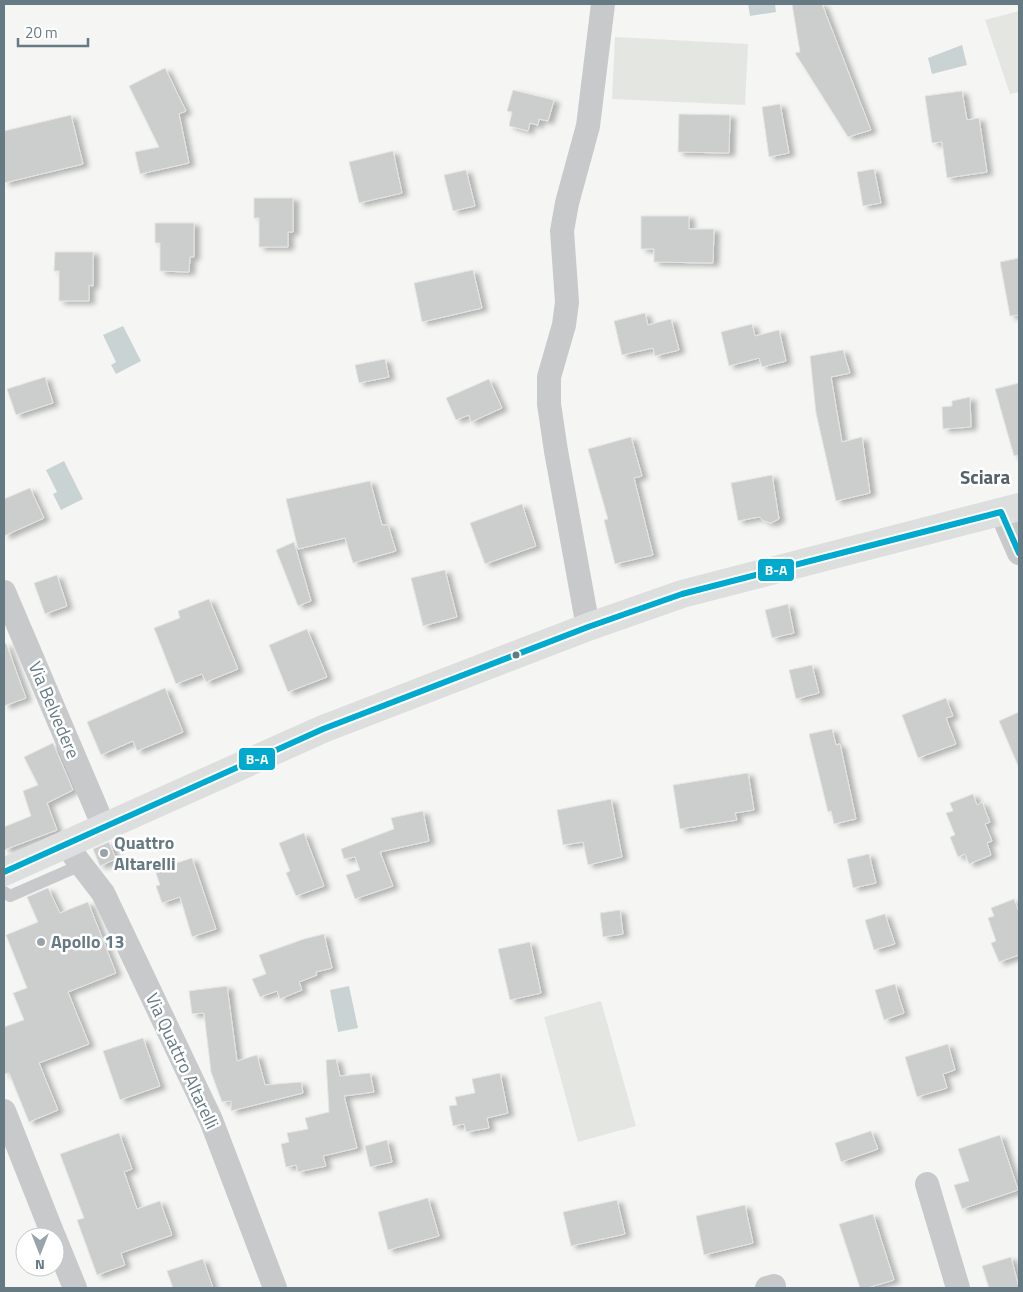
<svg xmlns="http://www.w3.org/2000/svg" width="1023" height="1292" viewBox="0 0 1023 1292" font-family="'Titillium Web',sans-serif">
  <style>
    .green { fill: #e4e7e1 }
    .water { fill: #c9d3d4 }
    .building { fill: #cccece; stroke: #e4e4e4; filter: url(#shadow) }
    .lines { fill: none; stroke-linecap: round; stroke-linejoin: round }
    .lane { stroke: #c7c9ca; stroke-width: 12 }
    .street { stroke: #c7c9ca; stroke-width: 24 }
    .secondary { stroke: #dddede; stroke-width: 28 }
    .bus-1-casing { stroke: #fff; stroke-width: 10 }
    .bus-1 { stroke: #00a9ce; stroke-width: 6 }
    .bus-dot { fill: #657a83; stroke: #fff; stroke-width: 2 }
    .poi-dot { fill: #97a5ab; stroke: #fff; stroke-width: 2 }
    .labels { text-anchor: middle; stroke-width: 5; stroke-linejoin: round; paint-order: stroke }
    .street-label { font-size: 18px; fill: #657a83; stroke: #fff }
    .poi-label { font-size: 18px; font-weight: bold; fill: #657a83; stroke: #fff; text-anchor: start }
    .neighbourhood-label { font-size: 19px; font-weight: bold; fill: #536269; stroke: #fff }
    .line-badge { stroke: #fff; stroke-width: 2 }
    .badge-label { font-size: 14px; text-anchor: middle; font-weight: bold; fill: #fff }
  </style>
  <defs>
    <filter id="shadow"><feDropShadow dx="5.5" dy="3" stdDeviation="2.5" flood-color="#0004"/></filter>
  </defs>
  <rect width="100%" height="100%" fill="#f5f5f4"/>
  <g class="green">
    <path d="M1019,11v81l-9,2 -25,-74z"/>
    <path d="M615,37l133,7 -3,61 -133,-6z"/>
    <path d="M601,1001l35,125 -58,16 -34,-125z"/>
  </g>
  <g class="water">
    <path d="M748,4h27l1,8 -26,4z"/>
    <path d="M962,45l5,20 -35,9 -4,-16z"/>
    <path d="M123,326l18,35 -25,13 -5,-9 5,-3 -13,-27z"/>
    <path d="M64,461l19,38 -22,11 -8,-16 4,-2 -11,-22z"/>
    <path d="M349,986l9,42 -20,4 -8,-42z"/>
  </g>
  <g class="building">
    <path d="M792,4h30l49,126 -23,7 -53,-84 5,-1z"/>
    <path d="M165,68l21,43 -7,3 10,49 -49,11 -5,-22 24,-5 -30,-61z"/>
    <path d="M513,90l41,10 -6,21 -9,-2 -1,6 -8,-2 -2,8 -19,-5 3,-14 -5,-1z"/>
    <path d="M962,91l5,29 12,-2 8,54 -40,6 -5,-36 -10,1 -7,-47z"/>
    <path d="M780,104l9,49 -20,4 -7,-50z"/>
    <path d="M679,114l51,1 -1,38 -51,-1z"/>
    <path d="M71,115l12,49 -79,19v-52z"/>
    <path d="M393,151l9,42 -43,10 -10,-41z"/>
    <path d="M874,169l7,34 -18,3 -6,-34z"/>
    <path d="M466,170l9,36 -22,5 -9,-36z"/>
    <path d="M254,198h39v34h-5v15h-29v-29h-5z"/>
    <path d="M641,216h48v13h25l-1,34 -59,-1v-13h-13z"/>
    <path d="M155,223h39v34h-4l-1,15 -29,-1v-28h-5z"/>
    <path d="M55,252h38v34l-4,-1v16h-30v-30h-5z"/>
    <path d="M1019,258v57l-9,1 -10,-54z"/>
    <path d="M473,270l9,38 -60,14 -8,-39z"/>
    <path d="M645,313l3,12 23,-6 8,31 -24,6 -2,-8 -31,7 -8,-34z"/>
    <path d="M752,324l3,12 24,-6 7,31 -24,6 -3,-9 -30,8 -8,-34z"/>
    <path d="M843,350l7,23 -19,4 11,65 20,-5 8,56 -34,8 -20,-88 -6,-57z"/>
    <path d="M385,359l4,18 -30,6 -4,-18z"/>
    <path d="M45,377l8,26 -37,12 -9,-26z"/>
    <path d="M489,379l13,29 -31,14 -2,-7 -13,5 -10,-22z"/>
    <path d="M1019,383v72l-5,1 -19,-67z"/>
    <path d="M970,397l1,30 -28,2 -1,-22 10,-1v-5z"/>
    <path d="M631,437l11,39 -8,2 19,77 -38,9 -11,-44 4,-1 -20,-70z"/>
    <path d="M772,475l7,44 -8,4 -7,-2 -5,-4 -21,4 -7,-38z"/>
    <path d="M370,481l12,44h6l8,26 -43,12 -8,-25 -47,11 -12,-50z"/>
    <path d="M30,488l14,30 -40,18v-37z"/>
    <path d="M522,504l14,42 -51,18 -15,-41z"/>
    <path d="M294,542l17,59 -13,5 -22,-56z"/>
    <path d="M445,570l12,47 -34,9 -12,-48z"/>
    <path d="M57,575l10,31 -22,8 -11,-31z"/>
    <path d="M209,599l29,70 -32,13 -4,-8 -26,10 -22,-56 26,-10 -2,-7z"/>
    <path d="M788,604l6,29 -22,5 -7,-28z"/>
    <path d="M307,629l20,48 -39,15 -19,-47z"/>
    <path d="M6,643l20,55 -22,8v-62z"/>
    <path d="M812,665l7,28 -23,6 -7,-29z"/>
    <path d="M165,688l18,44 -46,19 -4,-10 -32,14 -14,-33z"/>
    <path d="M946,698l7,18 -7,2 10,26 -38,14 -16,-43z"/>
    <path d="M1019,712v56l-20,-47z"/>
    <path d="M832,729l4,16 4,-1 16,75 -22,5 -3,-13 -3,1 -19,-78z"/>
    <path d="M53,743l20,47 -26,13 10,27 -53,20v-23l27,-11 -8,-25 15,-6 -14,-28z"/>
    <path d="M748,773l6,37 -19,3 2,7 -57,9 -7,-44z"/>
    <path d="M973,794l4,11 5,-3 8,20 -5,2 7,17 -5,2 4,12 -22,9 -4,-10 -7,3 -8,-20 5,-2 -9,-22 7,-2 -3,-8z"/>
    <path d="M611,799l11,58 -34,8 -5,-23 -20,3 -6,-35z"/>
    <path d="M423,811l6,30 -49,11 13,34 -38,13 -9,-24 14,-5 -5,-13 -11,2 -3,-10 53,-20 -3,-11z"/>
    <path d="M304,833l20,53 -28,10 -10,-23 4,-2 -11,-28z"/>
    <path d="M109,842l7,17 -16,7 -7,-17z"/>
    <path d="M869,854l7,29 -23,5 -6,-29z"/>
    <path d="M192,858l24,71 -24,8 -12,-40 -18,6 -6,-17 4,-1 -5,-15z"/>
    <path d="M48,888l12,25 28,-11 28,71 -48,19 21,52 -50,19 19,47 -29,12 -20,-49 -5,1v-47l20,-7 -11,-27 14,-5 -21,-53 32,-13 -11,-25z"/>
    <path d="M1014,899l5,13v43l-20,7 -8,-19 5,-2 -8,-23 6,-2 -3,-8z"/>
    <path d="M620,910l3,24 -20,3 -3,-24z"/>
    <path d="M885,914l10,30 -21,6 -9,-30z"/>
    <path d="M324,934l8,34 -16,4 1,3 -18,7 3,8 -22,9 -3,-8 -17,6 -8,-18 14,-5 -7,-19 45,-16z"/>
    <path d="M530,942l11,51 -31,7 -12,-51z"/>
    <path d="M895,984l9,29 -20,7 -9,-30z"/>
    <path d="M227,986l10,75 20,-6 8,30 36,-3 2,11 -72,18v-10l-9,1 -11,-30 -7,-59 -12,1 -3,-23z"/>
    <path d="M143,1038l17,48 -40,14 -17,-49z"/>
    <path d="M948,1044l7,26 -12,4 4,14 -30,9 -12,-40z"/>
    <path d="M336,1059l4,17 30,-3 4,19 -30,4 13,52 -34,8 3,10 -28,6 -2,-7 -10,2 -5,-23 8,-2 -2,-9 21,-4 -3,-11 24,-6 -3,-52z"/>
    <path d="M500,1073l8,40 -21,5 2,10 -23,4 -2,-8 -11,2 -4,-20 8,-1 -2,-8 20,-4 -3,-14z"/>
    <path d="M871,1131l7,18 -37,13 -6,-19z"/>
    <path d="M119,1133l13,36 -8,3 13,37 23,-8 12,34 -51,18 4,12 -28,10 -20,-55 7,-2 -24,-64z"/>
    <path d="M1000,1135l18,55 -56,19 -8,-24 15,-4 -11,-32z"/>
    <path d="M387,1140l5,22 -22,5 -5,-21z"/>
    <path d="M428,1198l11,38 -51,14 -10,-38z"/>
    <path d="M617,1200l8,34 -54,12 -8,-34z"/>
    <path d="M745,1205l8,38 -49,12 -8,-39z"/>
    <path d="M873,1214l21,66 -27,8h-7l-21,-64z"/>
    <path d="M1011,1257l8,31h-30l-7,-22z"/>
    <path d="M203,1259l10,29h-40l-6,-17z"/>
  </g>
  <g class="lines">
    <path class="lane" d="M4,892l6,4 71,-31"/>
    <g class="street">
      <path d="M1001,512l18,41"/>
      <path d="M4,592l100,235"/>
      <path d="M588,627l-32,-176 -7,-47v-27l15,-52 3,-23 -5,-71 5,-28 21,-77 15,-122"/>
      <path d="M66,845l37,48 108,227 64,168"/>
      <path d="M4,1111l50,126"/>
      <path d="M927,1184l31,104"/>
      <path d="M55,1239l20,49"/>
      <path d="M767,1288l7,-2"/>
    </g>
    <path class="secondary" d="M4,872l319,-143 265,-102 94,-33 337,-87"/>
    <g class="bus-1-casing">
      <path id="bus-1" d="M4,872l319,-143 265,-102 94,-33 319,-82 18,41"/>
    </g>
    <use href="#bus-1" class="bus-1"/>
  </g>
  <circle class="bus-dot" cx="516" cy="655" r="4.5"/>
  <g class="poi-dot">
    <circle cx="104" cy="853" r="5"/>
    <circle cx="41" cy="942" r="5"/>
  </g>
  <g class="labels">
    <g class="street-label">
      <text transform="translate(54 710) rotate(67)" y="6">Via Belvedere</text>
      <text transform="translate(182 1061) rotate(65)" y="6">Via Quattro Altarelli</text>
    </g>
    <g class="poi-label">
      <text x="114" y="849">Quattro<tspan x="114" dy="21">Altarelli</tspan></text>
      <text x="51" y="948">Apollo 13</text>
    </g>
    <g class="neighbourhood-label">
      <text x="985" y="484">Sciara</text>
    </g>
  </g>
  <g class="line-badge">
    <rect x="757" y="558" width="38" height="24" rx="5" fill="#00a9ce"/>
    <rect x="238" y="747" width="38" height="24" rx="5" fill="#00a9ce"/>
  </g>
  <g class="badge-label">
    <text x="776" y="575">B-A</text>
    <text x="257" y="764">B-A</text>
  </g>
  <rect width="1023" height="1292" fill="none" stroke="#657a83" stroke-width="10"/>
  <g transform="translate(40 1252) rotate(180)"><circle r="24" fill="#ffffff" stroke="#c1cacd"/>
  <path d="M0-4L9 19L0 12L-9 19Z" fill="#97a5ab"/>
  <text y="-8" font-size="14" font-weight="bold" text-anchor="middle" fill="#657a83">N</text>
  </g>
  <path d="M18 38v8h70v-8" fill="none" stroke="#657a83" stroke-width="2.5"/>
  <text x="25" y="38" font-size="15" fill="#657a83" stroke="#ffffff" stroke-width="4" paint-order="stroke">20 m</text>
</svg>
